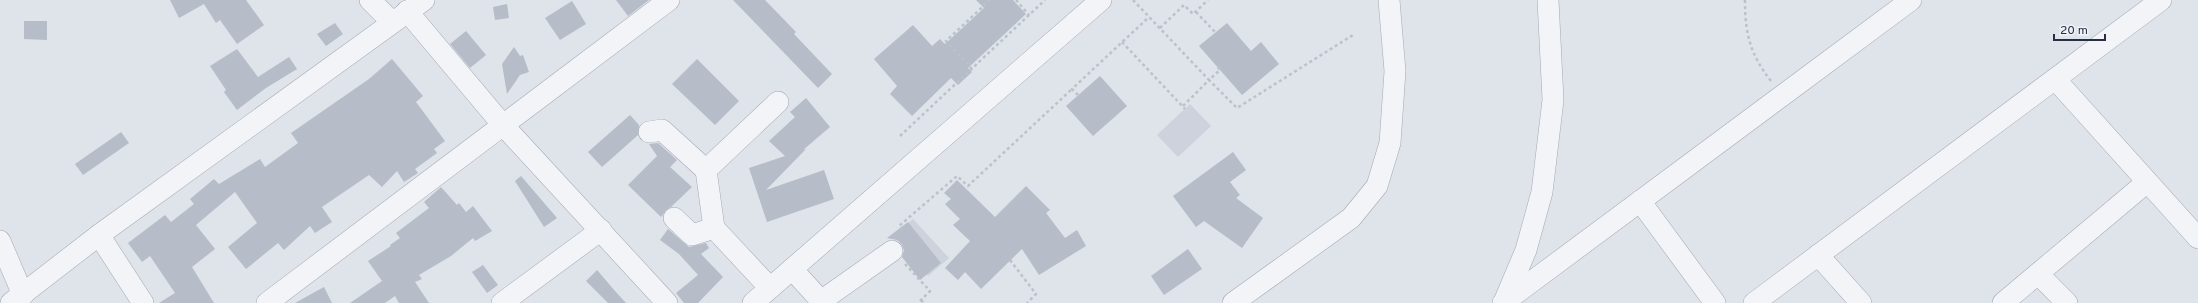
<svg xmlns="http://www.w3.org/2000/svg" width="2198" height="303" viewBox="0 0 2198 303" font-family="Overpass,sans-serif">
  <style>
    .built { fill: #cdd2dc }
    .building { fill: #b6bcc8 }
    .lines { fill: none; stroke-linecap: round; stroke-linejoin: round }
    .minor-casing { stroke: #a4a9b5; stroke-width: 22 }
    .path { stroke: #bdc1c9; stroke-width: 2.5; stroke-dasharray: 3 3; stroke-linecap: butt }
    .minor { stroke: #f2f4f8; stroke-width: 21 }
  </style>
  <rect width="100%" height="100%" fill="#dfe3ea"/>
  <g class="built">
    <path d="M1190,104l21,22 -33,31 -21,-22z"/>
    <path d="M913,219l36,39 -21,18 -30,-32 6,-5 -6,-7z"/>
  </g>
  <g class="building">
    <path d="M170,0h76l18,25 -27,19 -17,-24 -4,3 -12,-19 -25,14z"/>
    <path d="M616,0h33l-21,16z"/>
    <path d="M733,0h32l31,32 -2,2 38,40 -14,14z"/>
    <path d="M976,0h37l13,14 -58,54 4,4 -14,13 -7,-7 -39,38 -22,-22 7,-8 -23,-27 39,-34 19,21 8,-7 5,5 39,-36z"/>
    <path d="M572,1l14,23 -26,16 -15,-22z"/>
    <path d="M507,4l2,14 -14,2 -2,-13z"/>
    <path d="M24,21h23v19l-23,-1z"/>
    <path d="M335,23l8,11 -17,12 -9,-12z"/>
    <path d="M1227,23l24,28 10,-9 18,22 -37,31 -43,-49z"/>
    <path d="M466,31l20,24 -16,13 -20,-24z"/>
    <path d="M514,47l6,9 3,-1 6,17 -9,3 -13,19 -5,-30z"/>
    <path d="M237,49l21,28 31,-20 8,12 -31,19 -29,22 -13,-18 2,-2 -16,-24z"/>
    <path d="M392,59l31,37 -7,6 29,39 -11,8 3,4 -22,16 3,4 -14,9 -7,-11 -15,16 -13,-12 -47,32 10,15 -17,11 -5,-7 -26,24 -6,-7 -32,26 -18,-22 29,-24 -22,-31 -39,33 19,24 -23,18 22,36h-55l16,-10 -25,-37 -8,6 -14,-19 37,-28 6,7 23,-18 -4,-5 24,-20 5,5 41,-25 5,8 33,-24 -7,-10 78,-54z"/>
    <path d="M697,59l42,42 -24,24 -43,-41z"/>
    <path d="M1100,76l27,30 -34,30 -27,-30z"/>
    <path d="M806,98l24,29 -27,23 3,-1 -40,41 58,-20 10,29 -67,23 -18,-54 36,-12 -16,-15 26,-24 -5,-5z"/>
    <path d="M630,115l9,10 -1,10 -36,32 -14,-15z"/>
    <path d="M121,132l8,11 -46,32 -8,-11z"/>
    <path d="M658,143l19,17 -7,7 22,20 -20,19 -6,4 -5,7 -33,-32 29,-29 -8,-12z"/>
    <path d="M1233,152l13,18 -16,12 10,13 -4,3 27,20 -21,30 -38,-27 -8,6 -23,-31z"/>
    <path d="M521,176l36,42 -13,9 -29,-46z"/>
    <path d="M957,180l38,37 31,-31 24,24 -4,3 19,25 12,-8 9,16 -47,29 -17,-26 -41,40 -16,-17 -7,8 -13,-12 25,-27 -17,-16 7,-6 -15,-15 6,-5 -7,-6z"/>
    <path d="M441,187l16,18 2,-2 7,9 7,-6 19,25 -17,10 -2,-3 -22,18 -32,19 3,4 -7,3 14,21h-30l-4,-7 -10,7h-35l32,-22 -14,-20 23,-15 -1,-1 10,-7 -4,-5 33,-25 -5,-6z"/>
    <path d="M908,222l33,41 -21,17 -18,-23 2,-7 -2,-6 -5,-4 -10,-2z"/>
    <path d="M668,229l21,18 17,-4 3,5 -8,6 22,23 -25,26h-14l-8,-10 22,-18 -19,-21 -19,-14z"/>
    <path d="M1188,249l14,20 -38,26 -13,-19z"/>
    <path d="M483,265l15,20 -11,8 -15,-21z"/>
    <path d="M597,270l18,21 11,12h-18l-22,-22z"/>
    <path d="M324,287l8,16h-37z"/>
  </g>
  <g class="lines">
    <g class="minor-casing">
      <g id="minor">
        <path d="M370,0l22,22"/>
        <path d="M407,11l95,113 165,179"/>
        <path d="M2055,79l143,159"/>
        <path d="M649,132l13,-2 44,40"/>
        <path d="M1640,201l75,102"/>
        <path d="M674,218l18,17 22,-7"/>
        <path d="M99,235l44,68"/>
        <path d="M0,241l23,54"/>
        <path d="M1818,255l43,48"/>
        <path d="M792,269l31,34"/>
        <path d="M2038,274l29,29"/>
        <path d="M770,288l-56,-60 -8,-58 72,-68"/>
        <path d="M821,301l71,-50"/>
        <path d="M1504,302l22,-52 16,-58 11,-92 -5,-100"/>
        <path d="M11,303l88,-68 325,-235"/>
        <path d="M267,303l402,-303"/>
        <path d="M502,303l99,-73"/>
        <path d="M753,303l348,-303"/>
        <path d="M1233,303l118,-85 26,-32 13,-43 5,-72 -6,-71"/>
        <path d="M1503,303l408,-303"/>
        <path d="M1754,303l407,-303"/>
        <path d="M2003,303l144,-121"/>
      </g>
    </g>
    <g class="path">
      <path d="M1016,0l13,15"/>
      <path d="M1133,0l76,80 11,-10 -4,-5"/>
      <path d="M1745,0c0,34 5,54 26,81"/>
      <path d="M1196,12l20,21"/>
      <path d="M1160,28l24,-23 9,9 15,-14"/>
      <path d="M1122,42l63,67"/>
      <path d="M972,69l-26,-28 44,-41"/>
      <path d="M1078,95l-6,-6 77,-72"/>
      <path d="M1183,106l26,-26 28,28 116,-73"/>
      <path d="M900,136l145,-136"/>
      <path d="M902,230l-3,-4 58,-50 11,10 104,-97"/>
      <path d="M1010,260l26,34 -9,9"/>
      <path d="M905,264l25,27 -12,12"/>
      <path d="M921,300l3,3"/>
    </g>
    <use href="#minor" class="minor"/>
  </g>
  <path d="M2054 34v6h51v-6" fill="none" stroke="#262f43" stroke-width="2"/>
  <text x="2060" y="34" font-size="12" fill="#262f43" stroke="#eff2f7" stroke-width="3" paint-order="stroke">20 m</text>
</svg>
